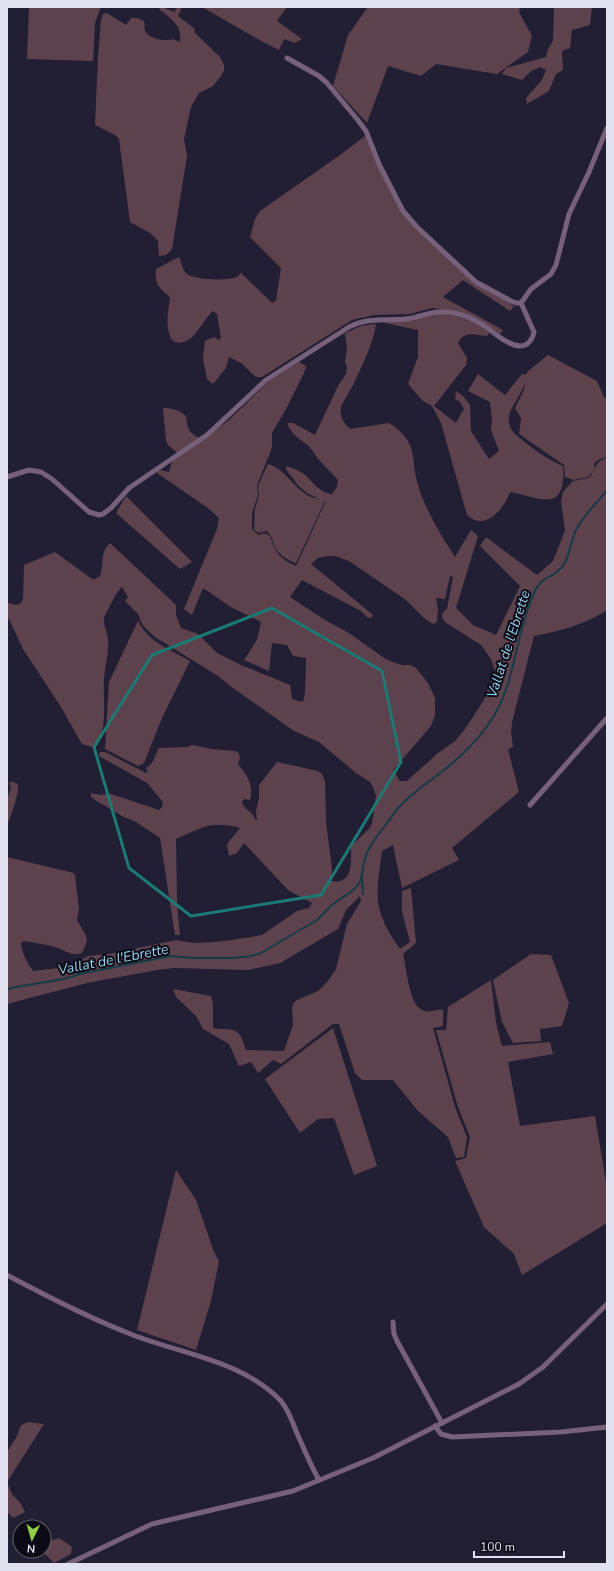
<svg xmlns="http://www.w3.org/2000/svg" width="614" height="1571" viewBox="0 0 614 1571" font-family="'Nunito Sans',sans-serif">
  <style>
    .green { fill: #5d424d; fill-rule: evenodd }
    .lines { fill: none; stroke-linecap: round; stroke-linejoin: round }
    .stream { stroke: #153b49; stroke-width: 2 }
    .minor { stroke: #76607a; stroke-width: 5 }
    .marked { fill: none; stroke: #1a7b74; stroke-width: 3; stroke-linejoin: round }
    .labels { text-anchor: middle; stroke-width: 4; stroke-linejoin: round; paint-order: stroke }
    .water-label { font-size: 14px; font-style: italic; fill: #8fd3ef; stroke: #0c0a14 }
  </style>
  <rect width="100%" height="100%" fill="#221f34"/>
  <g class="green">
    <path d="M29,7h72l-6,16 -2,38 -66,-2z"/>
    <path d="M162,7l12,5 4,-5h4l-4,9 16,12 1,5 25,24 4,8v5l-3,6 -8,10 -14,7 -8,14 -7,32 3,17 -15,93 -6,6 -7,1 -1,-15 -8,-8 -20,-11 -11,-83 -4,-4 -20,-10 3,-69 3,-36 2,-6 4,-1 19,12 5,-7h6l7,3c1,3 0,7 1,10 4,8 20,11 28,8l7,3c3,-17 -10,-24 -21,-33z"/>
    <path d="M202,7h85l-10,14 25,18 -7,4 -11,-4 -5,11 -16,-8z"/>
    <path d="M368,7h152l-1,5 13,24 -4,16 -31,22 -61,-10 -15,12 -33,-10 -21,57 -34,-37 15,-51z"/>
    <path d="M554,7h38l-2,18 -18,5 -2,18 -8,3 1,19 -7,4 -7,17 -22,13 -1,-6 16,-18 4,-10 -6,-3 -9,4 -9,9 -20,-6 4,-6 40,-11 2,-8 5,-8z"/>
    <path d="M365,136l18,40 23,40 69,66 39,24 -4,5 -47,-31 -20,17 60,33 -3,4 -17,-11 -30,-12 -21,-3 -22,6 -36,1 -22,5 -90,57h-6l-15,-14 -12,-6 -3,11 -13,16 -6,-5 -4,-21 2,-17 9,-4 5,3 2,-2 -4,-24 -4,-3c-12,10 -19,36 -39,31 -10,-11 -6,-30 -4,-44 -2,-4 -4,-4 -7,-7 -7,-6 -8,-13 -7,-22l23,-12c3,6 3,13 8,17 7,6 41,7 50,3 1,-1 3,-3 4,-4l31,30 4,-2 5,-33 -31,-31 5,-18 5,-8 80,-56z"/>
    <path d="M439,312l8,1 31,10 12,9 -3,4c-11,-1 -24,-6 -29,7l9,15 -1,7 -32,41 22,17 8,-14 -5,-8 -4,-2 1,-8 7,5 7,9 1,26 18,28 10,-8 -8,-21 1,-10 -2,-18 -22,-11 10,-17 27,21 17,-21 4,1 1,-3 21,-17 49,26 7,16 3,2v58l-9,3 -4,4 1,5 -7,8 -14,3 -9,-3 -1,-12 -45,-31 2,-16 -6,-10 9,-18 1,-8c-3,12 -13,22 -16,34 -1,5 1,13 5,17 12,11 34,27 49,33 3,48 -22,32 -53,26 -6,17 -25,40 -43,23l-26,-92 -9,-17 -9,-5 -15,-17 10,-27v-27l-33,-7 1,-2z"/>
    <path d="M375,324l1,1c-4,22 -14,40 -23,60 -4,7 -9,15 -12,22 -2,8 3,17 9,22l39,-6c32,21 20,35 30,65 8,25 22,47 36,69l16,-27 7,6 -22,72 17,17 23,10 24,-49 -40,-40 6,-9 51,38 16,-14 10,-25 2,-6 -4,-28 2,-10 10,-11 16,-3c8,-9 4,-16 18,-20v152c-23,15 -47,21 -73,26l-22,86 -1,9 2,16 -5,2 11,43 -67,56 7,12 -57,28 -9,-43 -11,6c-2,18 -7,38 -3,56 3,15 12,29 21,42l10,-7 -8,-31v-20l9,-3 5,55 -13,11c4,14 5,49 19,56 6,4 14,-1 21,0v16l-10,2 22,79 12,30 -3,20 -8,1 -8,-21 -30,-26 -25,-31h-31l-7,-7 -16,-49h-6l-52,40 -8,-4 -15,13 -7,-11 -12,4 -10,-22 -26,-15 -7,-13 -20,-19 -3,-8 38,7 2,7v25c8,2 22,-1 27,7 3,4 4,11 6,15l38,1 9,-26 -1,-18 3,-6 23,-10 10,-10 8,-12 11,-45 14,-23 -1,-5 -14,14 -8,19 -58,34 -32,7 -74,-2 -17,2 -70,13 -80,21v-147l67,16 1,2 4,35 -2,10 9,16 1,6 -5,11c-10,4 -17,-3 -27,-6 -10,-3 -20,-4 -31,-6l-3,2c1,11 6,19 12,28l34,-4 7,-3 14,-8 21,-2 67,-14 17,3 24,-1 35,-5 10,-2 35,-24 12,-3 3,-5 -24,-13 -44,-47 -7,10 -8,3 -2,-12 13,-16c-28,-8 -39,0 -64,11l1,65 3,31h-5l-15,-97 -24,-16 -14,-6 -27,-16 -4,-3v-4l10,2 10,-1 48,16 3,-3 1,-5 -16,-19 -48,-27 1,-4h5l41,21 2,-1 -2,-4 6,-5 7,-15 28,-1 5,-2 20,4 22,2 4,1 2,5 -2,7c9,12 16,20 12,36l-6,-1 -2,3c2,7 7,8 11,13 1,2 2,4 4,6l-1,-10 3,-13v-13l18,-23 41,9 4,3 3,7 1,41 6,47 -1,12c23,4 20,-20 20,-35l18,-17 3,-6 4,-27 -3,-9 -3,-5 -14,-9 -37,-31 -25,-11 -61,-43 -15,-12 -63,-39 -12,-11 -5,-12 -13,-13 3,-4 -6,-10c-4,2 -16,26 -18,31 -1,7 4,15 4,21 1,14 -3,27 -4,40 -1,17 4,56 -9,69l-13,-4 -21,-37 -38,-58 -16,-34v-12c7,0 12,6 16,-4l1,-34 31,-13 37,27h3l5,-3c4,-12 0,-24 10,-33l66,62v10l5,13 17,6 19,19 24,12 49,20 2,14 11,3 2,-9 1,-35 -13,-2 -6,-11 -15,-2 -3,28 -25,-11 13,-20 4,-18 -30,-15 -28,-19 -11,27 -8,-6 33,-80 2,-11 -11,-10 -51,-35 2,-3 10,2 4,-13 7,-4 -12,-10 -2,-5 -3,-32c9,0 16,2 23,8 2,14 2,16 16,24l27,-20 41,-40 29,-18 7,4 -2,7 -18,36 -14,24v13l-2,7 -13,32 1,10 -6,18v16l3,3 4,3 5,-2 6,3c4,15 11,24 26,30l30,-65h-1l-29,62c-7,-2 -15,-7 -19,-13 -6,-7 -2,-12 -11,-19l-7,2 -5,-3 1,-21 4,-14 -1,-9 10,-22c21,6 28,32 51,35 -12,-5 -20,-11 -27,-22 -3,-4 -6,-5 -6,-11 6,2 12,4 18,8 9,8 15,19 28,20l5,-7 1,-7 -20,-21 -9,-13 -15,-11 -6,-9v-3h5l22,12 23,-49 8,-12 1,-7 -2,-5 2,-13 -2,-16 16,-7zM327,556h8l14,5 57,39 18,18 9,6 4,-2 1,-13 -2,-11 9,1 5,-23 3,1 -6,32 -4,3 -1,5 3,5 36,23 10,14 4,12 -1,5 -10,24 -19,29 -10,12 -17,12 -31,28h-7l-7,-11 38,-44 4,-11v-17l-7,-15 -12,-15 -6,-3h-8l-15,-5 -38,-27 -24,-13 -35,-23 12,-17 59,31 6,6 4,1 2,-3 -62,-51 7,-6z"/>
    <path d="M126,496l66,66 -12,7 -64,-56z"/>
    <path d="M138,621c10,21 33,29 52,40l-28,57 -18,45 -6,3 -33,-17 4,-67z"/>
    <path d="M9,782h4l5,2c1,11 -7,32 -11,42v-26l4,-13z"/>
    <path d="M531,954l20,1 18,48 -7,23 -22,3 1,12 -28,2 -11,-21 -9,-42z"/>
    <path d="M491,980l5,43 6,23 48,-4 3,12 -45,8 12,64 75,-10 12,72v35l-85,52 -8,-21 -30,-27 -29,-66 11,-3 4,-21 -12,-30 -22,-77h10l2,-23z"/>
    <path d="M333,1028l44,138 -23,9 -20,-57 -16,1 -18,14 -35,-54z"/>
    <path d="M176,1170l20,30 18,52 5,9 -8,40 -15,49 -59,-20z"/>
    <path d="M28,1422l16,2 -37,58 5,12 9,10 4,8 -12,6 -6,-6v-60l9,-14 5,-13z"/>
    <path d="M44,1538l6,3 9,-3 13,9 -1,7 -17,9 -12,-12h2z"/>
  </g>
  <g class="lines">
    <g class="stream">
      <path d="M362,877l1,17"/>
      <path d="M7,990l4,-2 52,-9 21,-6 87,-17 23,2h38l19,-2 10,-3 56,-33c6,-5 9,-10 15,-15 8,-7 21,-12 26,-20 5,-7 4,-17 7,-26 3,-13 14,-25 22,-36 4,-5 8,-12 13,-17 13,-14 29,-24 44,-36 19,-15 39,-35 51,-56 21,-37 21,-82 39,-121 8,-19 18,-13 28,-26 9,-11 8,-27 15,-39 7,-13 21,-26 30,-38"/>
    </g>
    <g class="minor">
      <path d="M287,58l32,18 8,7 30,36 9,12 13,33 24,47 14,16 59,55 35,19 5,2h5"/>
      <path d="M521,303l10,-14 20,-15 5,-9 13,-51 20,-42 18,-44"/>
      <path d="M7,477l22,-7 12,2 11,7 37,33 10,3 4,-1 8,-6 18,-20 78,-53 59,-55 83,-53c19,-10 37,-6 57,-8 12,-1 22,-7 33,-7 13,-1 28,4 39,10 13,6 26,23 42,24 8,0 13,-7 14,-14l-13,-29"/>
      <path d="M530,805l77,-87"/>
      <path d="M7,1275c41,22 82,43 126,60 49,19 110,26 148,66 7,9 11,19 15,30 7,16 14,33 23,49"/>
      <path d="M393,1322l1,12 3,7 45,82"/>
      <path d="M435,1426l6,8 11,3 109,-5 46,-5"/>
      <path d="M68,1564l84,-40 141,-33 80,-33 146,-74 24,-17 64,-63"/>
    </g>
  </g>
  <path class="marked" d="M272,608l110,63 19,91 -80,133 -130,21 -62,-48 -35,-121 58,-92z"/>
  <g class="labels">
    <g class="water-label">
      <text transform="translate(508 644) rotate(-72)" y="5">Vallat de l'Ebrette</text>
      <text transform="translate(113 959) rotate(-11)" y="5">Vallat de l'Ebrette</text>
    </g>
  </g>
  <rect width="614" height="1571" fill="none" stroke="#e2e1ef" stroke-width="16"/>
  <g transform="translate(32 1539) rotate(185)"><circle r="19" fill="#0c0a14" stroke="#62606c"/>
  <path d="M0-3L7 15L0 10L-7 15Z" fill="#91cd40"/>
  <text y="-6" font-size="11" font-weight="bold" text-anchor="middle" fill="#e2e1ef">N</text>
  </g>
  <path d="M474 1551v6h90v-6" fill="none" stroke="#e2e1ef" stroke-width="2"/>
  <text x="480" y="1551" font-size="12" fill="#e2e1ef" stroke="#0c0a14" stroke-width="3" paint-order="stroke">100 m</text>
</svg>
